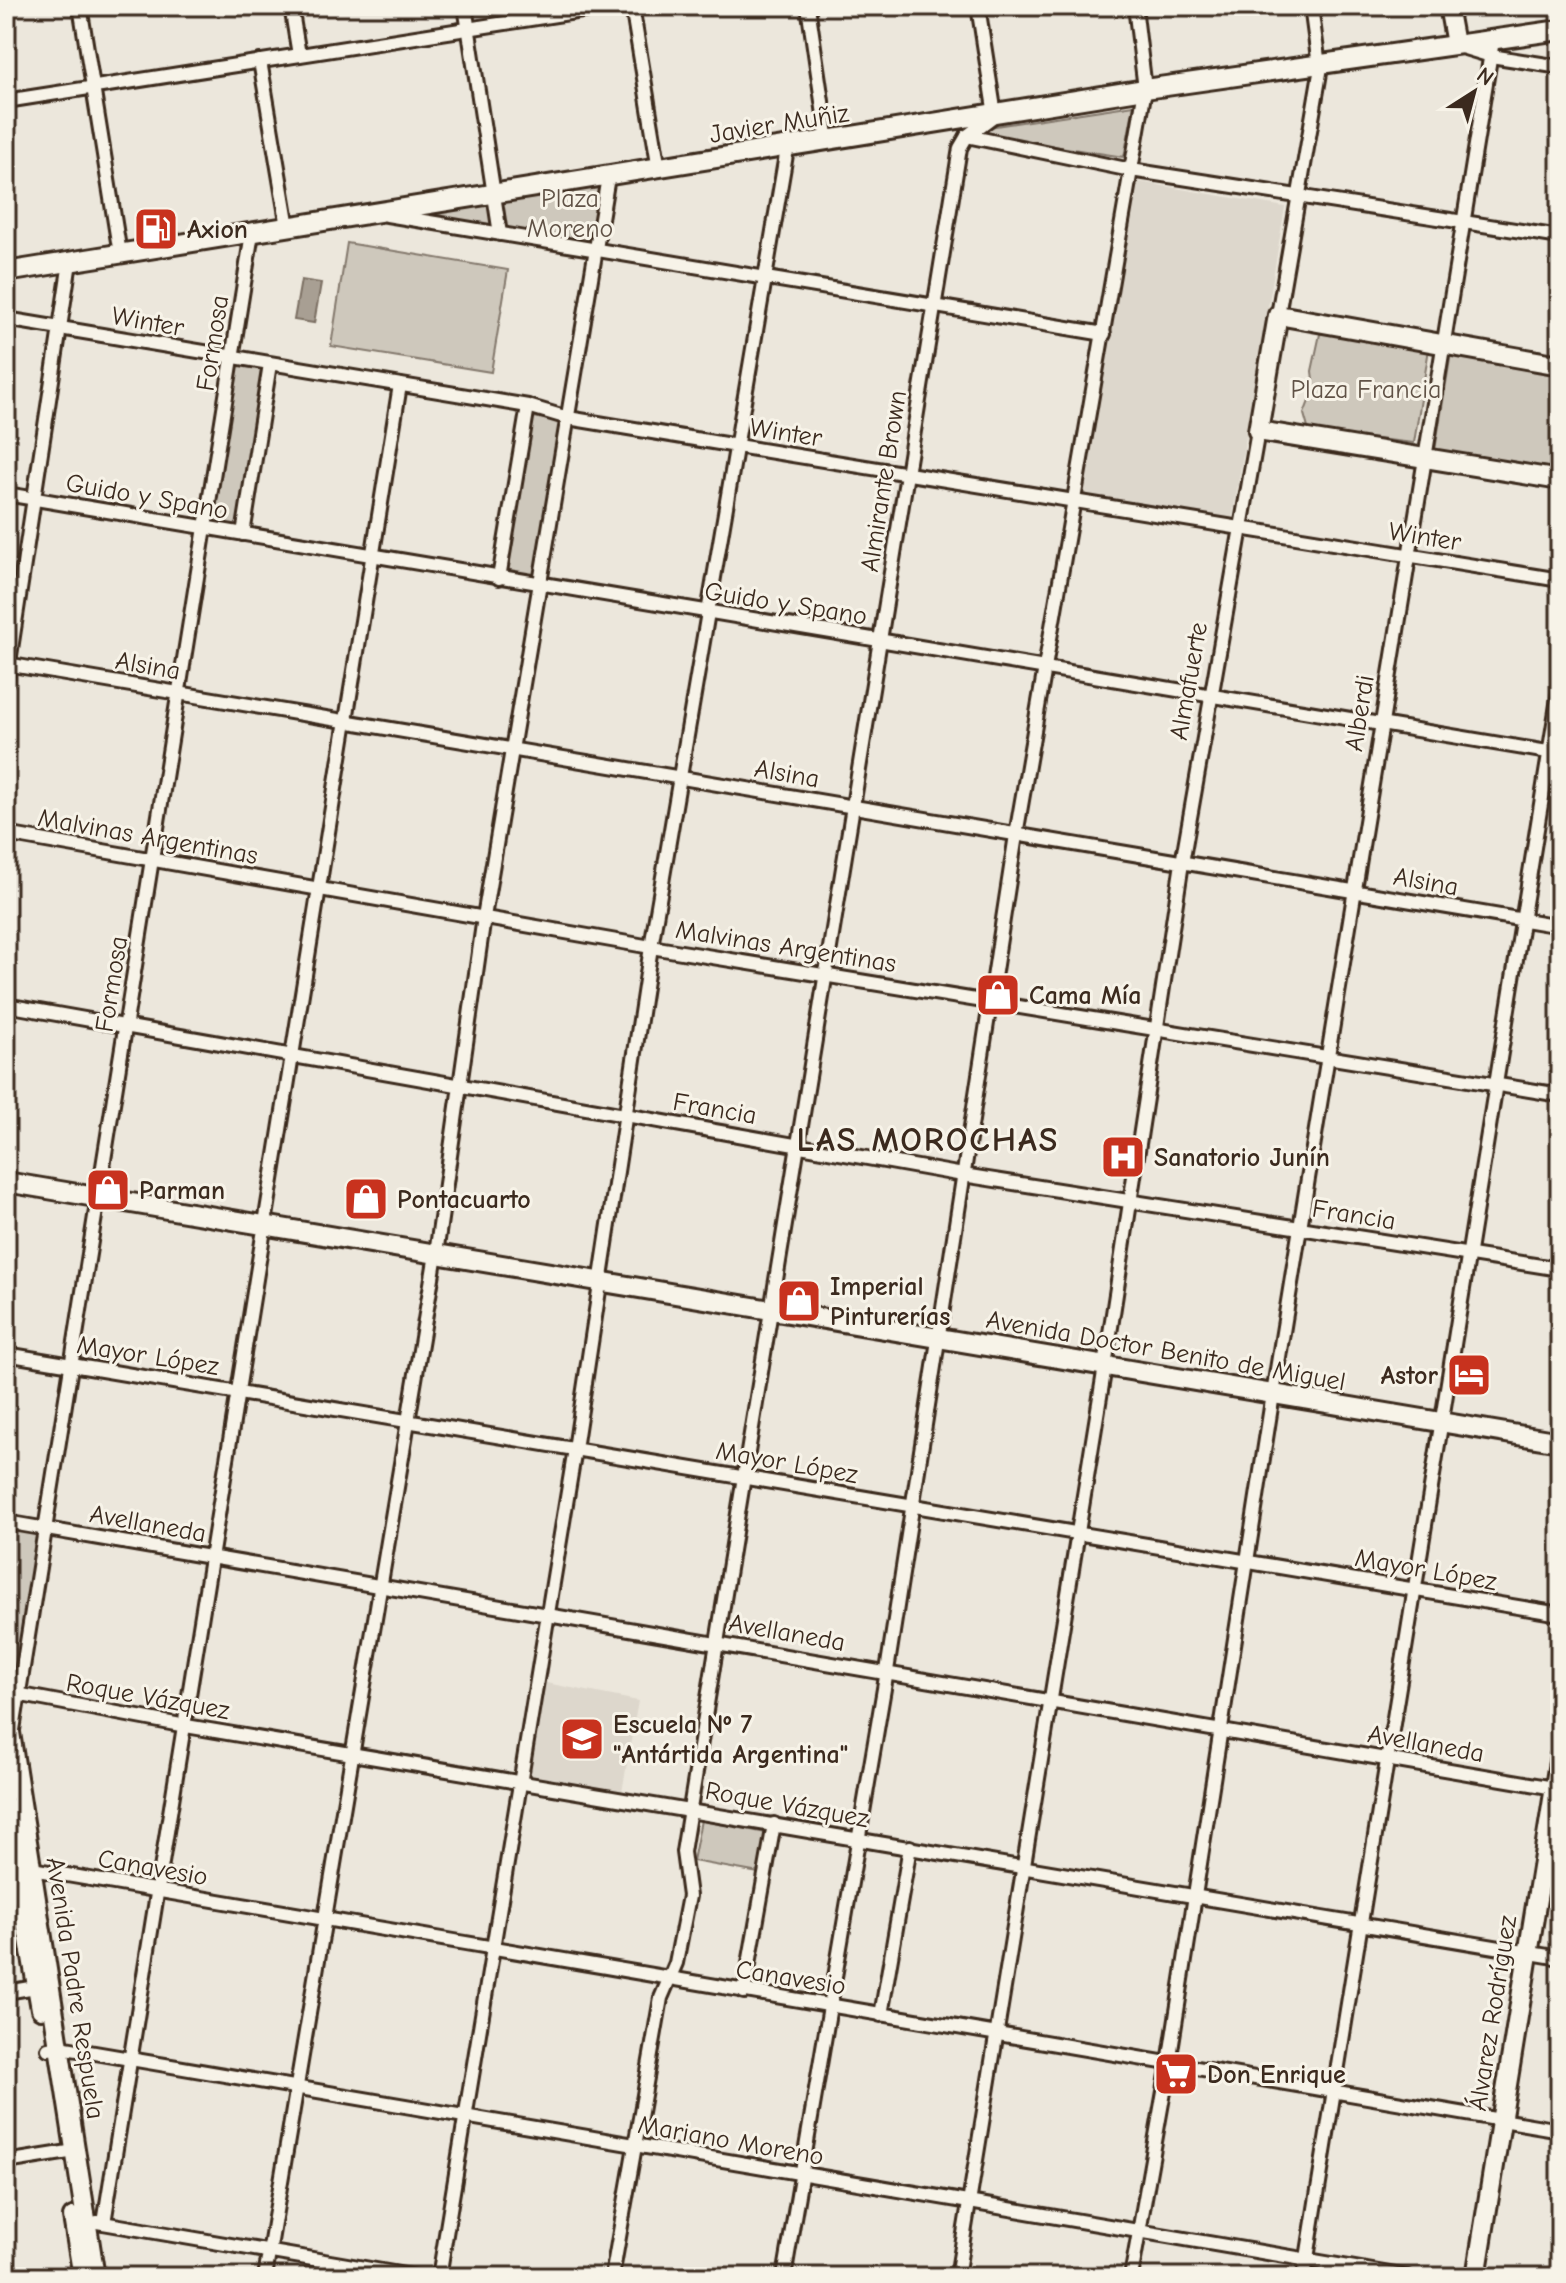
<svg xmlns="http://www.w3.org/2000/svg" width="1566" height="2283" viewBox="0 0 1566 2283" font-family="'Comic Neue',sans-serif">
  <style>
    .built { fill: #ddd7cc }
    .green { fill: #cec8bc; stroke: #84796d; stroke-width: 2 }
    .water { fill: #a89f93; stroke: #7c7064; stroke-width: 2 }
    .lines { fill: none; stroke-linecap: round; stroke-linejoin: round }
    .minor-casing { stroke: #3b2a1e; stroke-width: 18 }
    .tertiary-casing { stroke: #3b2a1e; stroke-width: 22 }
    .secondary-casing { stroke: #3b2a1e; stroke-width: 24 }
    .minor { stroke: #f7f3e8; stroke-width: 12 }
    .tertiary { stroke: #f7f3e8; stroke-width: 16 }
    .secondary { stroke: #f7f3e8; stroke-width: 18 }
    .labels { text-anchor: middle; stroke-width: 6; stroke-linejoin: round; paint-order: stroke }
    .street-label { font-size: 26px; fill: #3b2a1e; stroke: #f7f3e8 }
    .park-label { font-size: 26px; fill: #605246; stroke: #f7f3e8 }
    .poi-label { font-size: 26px; font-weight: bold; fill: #3b2a1e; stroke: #f7f3e8; text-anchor: start }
    .district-label { font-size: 34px; font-weight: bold; letter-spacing: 2px; fill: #3b2a1e; stroke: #f7f3e8 }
  </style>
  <rect width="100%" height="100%" fill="#ece7dc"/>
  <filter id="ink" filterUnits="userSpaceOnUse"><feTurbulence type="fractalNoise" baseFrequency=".0125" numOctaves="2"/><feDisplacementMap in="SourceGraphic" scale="16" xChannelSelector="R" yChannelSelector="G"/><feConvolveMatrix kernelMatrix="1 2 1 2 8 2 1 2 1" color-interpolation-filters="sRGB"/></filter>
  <g filter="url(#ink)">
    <g class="built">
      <path d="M1135,181l150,26 -53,313 -150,-25z"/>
      <path d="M541,1682l97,19 -16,91 -95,-15z"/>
    </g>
    <g class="green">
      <path d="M1134,105l-10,52 -134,-21 -5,-4 4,-5z"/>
      <path d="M604,180l-11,65 -91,-15 -5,-33z"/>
      <path d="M491,198l5,31 -100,-17z"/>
      <path d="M347,243l161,27 -17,102 -160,-26z"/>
      <path d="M1327,333l98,15 3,7 -14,88 -99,-11 -7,-4 -4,-14 10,-26 -2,-17 8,-37z"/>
      <path d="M1451,353l109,20v97l-125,-20z"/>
      <path d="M235,363l29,3 -24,163 -30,-5z"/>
      <path d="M533,417l29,5 -26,156 -30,-6z"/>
      <path d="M6,1529l34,2 -23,146 -10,-3 -1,-8z"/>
      <path d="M701,1820l65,13 -7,40 -66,-12z"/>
    </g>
    <path class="water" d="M301,280l20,3 -7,40 -20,-3z"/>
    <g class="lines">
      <g class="minor-casing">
        <g id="minor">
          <path d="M80,6l40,248"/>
          <path d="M291,6l8,49"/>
          <path d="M465,6l35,228"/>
          <path d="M632,6l27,163"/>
          <path d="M808,6l20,136"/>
          <path d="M1458,46l33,10 69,11"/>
          <path d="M260,61l28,166"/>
          <path d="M6,101l608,-95"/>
          <path d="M967,136l164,34 429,67"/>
          <path d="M387,215l717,119"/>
          <path d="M1278,315l42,-242 -9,-67"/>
          <path d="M6,319l522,87 40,12 169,28 823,134"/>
          <path d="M6,494l1554,260"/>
          <path d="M243,534l27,-170"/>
          <path d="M499,578l29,-172"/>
          <path d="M6,664l1554,262"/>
          <path d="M6,682l64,-420"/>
          <path d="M6,834l645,113 909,148"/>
          <path d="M6,1005l957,170 597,94"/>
          <path d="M6,1354l1554,260"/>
          <path d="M6,1522l1554,267"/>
          <path d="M6,1692l180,34 1374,232"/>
          <path d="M13,1730l239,-1497"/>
          <path d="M26,1868l1534,262"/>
          <path d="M6,1992l36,-6"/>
          <path d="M744,1992l30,-168"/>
          <path d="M881,2015l29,-168"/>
          <path d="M48,2049l12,-2 1348,230"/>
          <path d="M6,2162l69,-11"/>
          <path d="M97,2222l320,55"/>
          <path d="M104,2223l296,-1838"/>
          <path d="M265,2277l171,-1023 48,-337 124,-740"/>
          <path d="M439,2277l136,-828 76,-502 136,-798"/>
          <path d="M612,2277l49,-279 15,-35 13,-67 -6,-44 277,-1704 7,-12 28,-21 -17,-109"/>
          <path d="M784,2277l103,-606 129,-836 129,-746 -10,-83"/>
          <path d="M957,2277l148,-911 77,-503 76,-432"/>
          <path d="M1131,2277l38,-214 104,-669 220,-1354"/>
          <path d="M1304,2277l256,-1591"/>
        </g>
      </g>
      <g class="tertiary-casing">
        <path id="tertiary" d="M1448,6l7,38"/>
      </g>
      <g class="secondary-casing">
        <g id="secondary">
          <path d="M6,272l1139,-183 415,-59"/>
          <path d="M1560,365l-282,-50 -20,116 302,49"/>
          <path d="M6,1182l1554,260"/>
          <path d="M6,1707l89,570"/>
          <path d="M6,1807l35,202"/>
          <path d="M73,2217l10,60"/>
          <path d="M1476,2277l84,-521"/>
        </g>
      </g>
      <use href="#minor" class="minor"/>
      <use href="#tertiary" class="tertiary"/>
      <use href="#secondary" class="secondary"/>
    </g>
  </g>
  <defs>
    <g id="fuel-square" transform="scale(2.3)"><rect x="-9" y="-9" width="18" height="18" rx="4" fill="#c8321e" stroke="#f7f3e8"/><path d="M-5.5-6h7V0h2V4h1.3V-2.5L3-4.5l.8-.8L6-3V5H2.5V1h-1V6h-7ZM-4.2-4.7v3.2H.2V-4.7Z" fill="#fff"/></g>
    <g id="shop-square" transform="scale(2.3)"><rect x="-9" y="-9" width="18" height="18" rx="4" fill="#c8321e" stroke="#f7f3e8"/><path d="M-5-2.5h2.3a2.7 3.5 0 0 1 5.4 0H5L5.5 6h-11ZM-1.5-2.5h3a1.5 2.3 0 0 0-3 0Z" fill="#fff"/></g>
    <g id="hospital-square" transform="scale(2.3)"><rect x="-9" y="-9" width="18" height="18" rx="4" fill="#c8321e" stroke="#f7f3e8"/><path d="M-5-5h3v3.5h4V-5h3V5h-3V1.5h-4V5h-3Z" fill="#fff"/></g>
    <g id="hotel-square" transform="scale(2.3)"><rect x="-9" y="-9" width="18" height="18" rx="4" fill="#c8321e" stroke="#f7f3e8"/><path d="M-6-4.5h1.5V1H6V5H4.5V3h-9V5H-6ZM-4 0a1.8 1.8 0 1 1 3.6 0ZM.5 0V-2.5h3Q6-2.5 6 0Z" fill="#fff"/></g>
    <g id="school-square" transform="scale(2.3)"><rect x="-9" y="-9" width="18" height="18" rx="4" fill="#c8321e" stroke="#f7f3e8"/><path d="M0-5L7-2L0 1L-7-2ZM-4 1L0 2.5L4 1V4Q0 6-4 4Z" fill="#fff"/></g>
    <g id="supermarket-square" transform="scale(2.3)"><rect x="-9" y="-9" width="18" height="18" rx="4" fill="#c8321e" stroke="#f7f3e8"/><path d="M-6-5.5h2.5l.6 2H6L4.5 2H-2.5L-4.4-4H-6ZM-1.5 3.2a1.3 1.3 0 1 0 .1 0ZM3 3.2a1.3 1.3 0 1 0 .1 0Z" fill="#fff"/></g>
  </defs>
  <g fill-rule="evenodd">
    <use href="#fuel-square" x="156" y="229"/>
    <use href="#shop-square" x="998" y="995"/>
    <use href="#hospital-square" x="1123" y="1157"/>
    <use href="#shop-square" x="108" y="1190"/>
    <use href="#shop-square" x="366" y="1199"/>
    <use href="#shop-square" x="799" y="1301"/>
    <use href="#hotel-square" x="1469" y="1375"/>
    <use href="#school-square" x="582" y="1739"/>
    <use href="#supermarket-square" x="1176" y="2074"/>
  </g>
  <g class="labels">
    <g class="street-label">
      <text transform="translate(779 123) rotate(-9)" y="9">Javier Muñiz</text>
      <text transform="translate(148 321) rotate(10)" y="9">Winter</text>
      <text transform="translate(212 343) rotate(-81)" y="9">Formosa</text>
      <text transform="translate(786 432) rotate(9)" y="9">Winter</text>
      <text transform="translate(883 481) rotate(-81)" y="9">Almirante Brown</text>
      <text transform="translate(147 496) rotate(10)" y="9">Guido y Spano</text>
      <text transform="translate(1425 536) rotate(9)" y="9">Winter</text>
      <text transform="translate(786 603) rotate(9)" y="9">Guido y Spano</text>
      <text transform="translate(148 665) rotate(10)" y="9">Alsina</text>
      <text transform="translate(1188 681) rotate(-80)" y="9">Almafuerte</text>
      <text transform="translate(1359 713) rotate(-81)" y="9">Alberdi</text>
      <text transform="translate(787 773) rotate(10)" y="9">Alsina</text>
      <text transform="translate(148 836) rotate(10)" y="9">Malvinas Argentinas</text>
      <text transform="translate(1426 881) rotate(10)" y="9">Alsina</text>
      <text transform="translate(786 946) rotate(9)" y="9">Malvinas Argentinas</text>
      <text transform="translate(111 984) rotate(-81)" y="9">Formosa</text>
      <text transform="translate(715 1108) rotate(10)" y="9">Francia</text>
      <text transform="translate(1354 1214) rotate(9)" y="9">Francia</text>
      <text transform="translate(1166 1350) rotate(10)" y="9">Avenida Doctor Benito de Miguel</text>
      <text transform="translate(148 1355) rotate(9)" y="9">Mayor López</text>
      <text transform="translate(787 1462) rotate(10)" y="9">Mayor López</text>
      <text transform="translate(148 1523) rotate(10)" y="9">Avellaneda</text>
      <text transform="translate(1426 1569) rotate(10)" y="9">Mayor López</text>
      <text transform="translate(787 1632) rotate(10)" y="9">Avellaneda</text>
      <text transform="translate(148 1696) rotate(10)" y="9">Roque Vázquez</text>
      <text transform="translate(1426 1743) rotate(10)" y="9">Avellaneda</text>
      <text transform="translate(787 1804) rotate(10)" y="9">Roque Vázquez</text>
      <text transform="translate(153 1867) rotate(10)" y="9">Canavesio</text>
      <text transform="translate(791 1977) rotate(9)" y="9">Canavesio</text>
      <text transform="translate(76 1988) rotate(81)" y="9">Avenida Padre Respuela</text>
      <text transform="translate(1492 2013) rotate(-81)" y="9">Álvarez Rodríguez</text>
      <text transform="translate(731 2140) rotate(10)" y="9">Mariano Moreno</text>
    </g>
    <g class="park-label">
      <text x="570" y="207">Plaza<tspan x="570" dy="30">Moreno</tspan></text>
      <text x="1366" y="398">Plaza Francia</text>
    </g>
    <g class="poi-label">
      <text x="187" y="238">Axion</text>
      <text x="1029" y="1004">Cama Mía</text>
      <text x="1154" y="1166">Sanatorio Junín</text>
      <text x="139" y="1199">Parman</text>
      <text x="397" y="1208">Pontacuarto</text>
      <text x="830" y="1295">Imperial<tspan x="830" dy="30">Pinturerías</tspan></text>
      <text x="1438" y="1384" text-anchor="end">Astor</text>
      <text x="613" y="1733">Escuela Nº 7<tspan x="613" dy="30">"Antártida Argentina"</tspan></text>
      <text x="1207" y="2083">Don Enrique</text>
    </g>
    <g class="district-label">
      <text x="928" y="1151">LAS MOROCHAS</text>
    </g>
  </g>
  <rect width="1566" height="2283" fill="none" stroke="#f7f3e8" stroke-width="32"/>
  <rect x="16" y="16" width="1534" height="2251" fill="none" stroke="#3b2a1e" stroke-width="3" filter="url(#ink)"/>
  <g transform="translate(1474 92) rotate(36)" stroke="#f7f3e8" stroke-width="6" paint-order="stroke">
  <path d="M0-6L14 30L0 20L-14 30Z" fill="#3b2a1e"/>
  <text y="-12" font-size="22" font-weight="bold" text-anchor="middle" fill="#3b2a1e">N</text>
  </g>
</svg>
